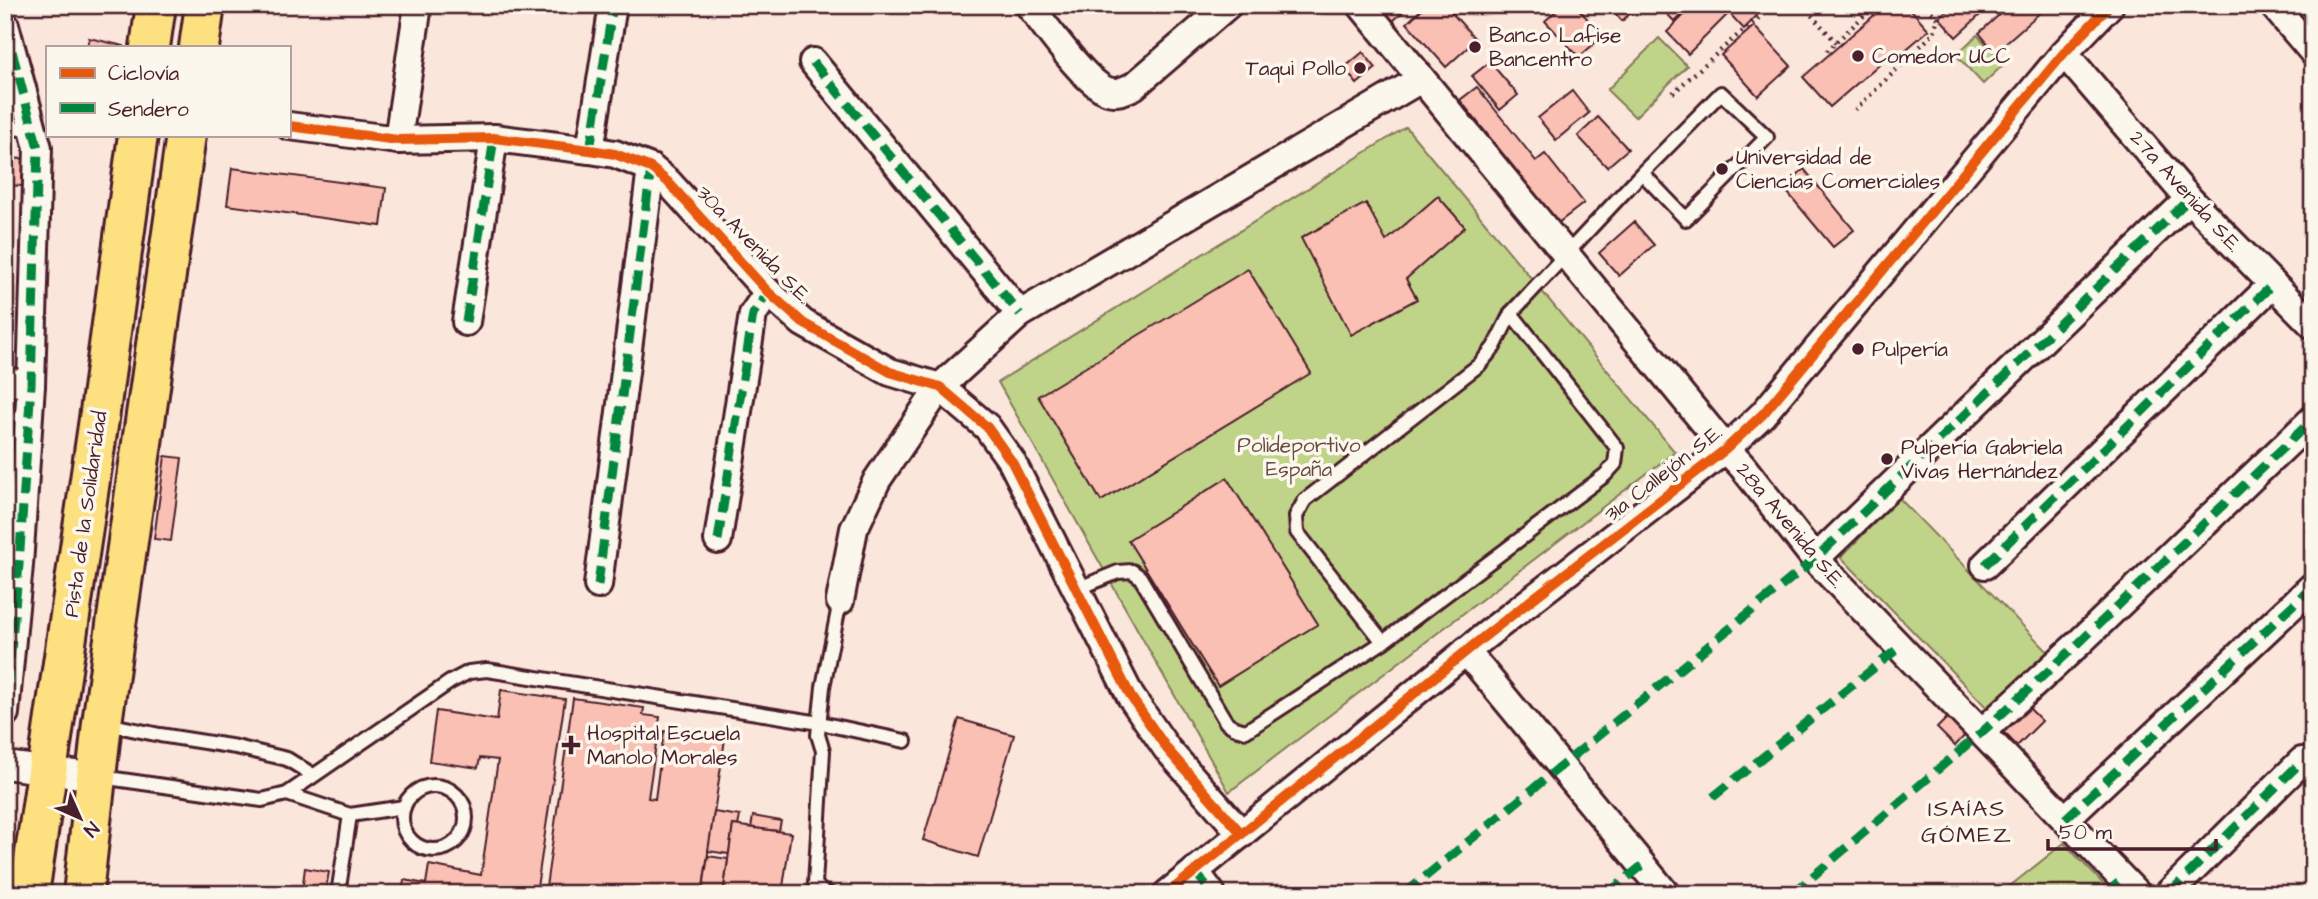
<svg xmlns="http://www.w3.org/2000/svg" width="2318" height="899" viewBox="0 0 2318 899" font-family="'Architects Daughter',sans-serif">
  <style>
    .green { fill: #c0d489; stroke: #857a5a; stroke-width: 2 }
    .building { fill: #fac0b3; stroke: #4a1f2b; stroke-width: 2 }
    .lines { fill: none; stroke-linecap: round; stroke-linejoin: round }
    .service-casing { stroke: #4a1f2b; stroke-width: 18 }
    .minor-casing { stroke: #4a1f2b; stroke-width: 32 }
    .primary-casing { stroke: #4a1f2b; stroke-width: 44 }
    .path { stroke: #4a1f2b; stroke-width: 4.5; stroke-dasharray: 2 5; stroke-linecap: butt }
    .service { stroke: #fbf7ec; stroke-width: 12 }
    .minor { stroke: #fbf7ec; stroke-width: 26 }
    .primary { stroke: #fde080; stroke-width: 38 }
    .quiet { stroke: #00873e; stroke-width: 9; stroke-dasharray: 18 9; stroke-linecap: butt }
    .cycleway-casing { stroke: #fbf7ec; stroke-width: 15 }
    .cycleway { stroke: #e8590c; stroke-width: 10 }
    .poi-dot { fill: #4a1f2b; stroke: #fbf7ec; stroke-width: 2.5 }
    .labels { text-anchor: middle; stroke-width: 7; stroke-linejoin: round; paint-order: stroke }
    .poi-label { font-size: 21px; fill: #4a1f2b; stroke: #fbf7ec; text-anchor: start }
    .street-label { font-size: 21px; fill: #4a1f2b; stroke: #fbf7ec }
    .park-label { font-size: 21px; fill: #684c42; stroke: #fbf7ec }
    .neighbourhood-label { font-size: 23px; letter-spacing: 2px; fill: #4a1f2b; stroke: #fbf7ec }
  </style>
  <rect width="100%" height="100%" fill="#fbe6db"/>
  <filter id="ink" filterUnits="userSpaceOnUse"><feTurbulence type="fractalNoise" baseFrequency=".0143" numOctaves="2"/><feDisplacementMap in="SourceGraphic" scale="14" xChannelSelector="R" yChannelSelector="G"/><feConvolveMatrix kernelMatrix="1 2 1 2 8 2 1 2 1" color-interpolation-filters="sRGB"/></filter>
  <g filter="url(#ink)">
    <g class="green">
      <path d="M1977,35l28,28 -22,21 -27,-29z"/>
      <path d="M1659,38l28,28 -52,51 -28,-27z"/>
      <path d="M1406,127l269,325 -446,340 -231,-410z"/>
      <path d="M1899,498l153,158 -58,59 -153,-158z"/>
      <path d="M2064,843l49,51h-113z"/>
    </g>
    <g class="building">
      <path d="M1391,5h19l-18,17 -9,-9z"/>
      <path d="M1426,5h19l31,35 -30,27 -39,-44z"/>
      <path d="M1562,5h13l28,31 -24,21 -34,-36z"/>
      <path d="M1608,5h31l-17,16z"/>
      <path d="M1666,5h25l-16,17 -13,-13z"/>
      <path d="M1694,5h73l-23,24 -15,-16 -41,41 -21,-22z"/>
      <path d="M1886,5h21l22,25 -33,28 -4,-5 -62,54 -27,-30z"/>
      <path d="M1953,5h38l-35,32 -17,-20z"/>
      <path d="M2010,5h27l5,6 -47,41 -16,-19z"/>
      <path d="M1754,26l37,40 -33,30 -37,-41z"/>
      <path d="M89,38l35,8v1h-37z"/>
      <path d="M1363,52l13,16 -19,16 -13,-16z"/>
      <path d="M1490,62l28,33 -18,15 -28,-34z"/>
      <path d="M1477,87l59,74 9,-7 39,49 -26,20 -98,-123z"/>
      <path d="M1572,91l17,22 -33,27 -18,-22z"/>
      <path d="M1598,117l30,32 -21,18 -29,-31z"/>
      <path d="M5,158l19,1 -2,27 -17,-1z"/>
      <path d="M232,168l154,20 -5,38 -154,-21z"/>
      <path d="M1804,169l50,61 -21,17 -50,-60z"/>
      <path d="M1438,196l27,31 -59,52 11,20 -66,36 -50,-97 65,-35 20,38z"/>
      <path d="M1634,222l20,23 -35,31 -20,-23z"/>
      <path d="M1248,269l63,104 -210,128 -63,-105z"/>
      <path d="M165,456l17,2 -11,83 -17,-2z"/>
      <path d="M1227,478l91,146 -100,62 -90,-146z"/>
      <path d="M501,690l64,9 -29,195h-134l2,-14 22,4 3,-19 52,10 17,-115 -18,-2 -2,10 -49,-7 7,-50 61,9z"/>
      <path d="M573,698l71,10 -1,7 17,2 -12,81 7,1 9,-68 61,8 -23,155h-157z"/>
      <path d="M2024,703l18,18 -25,25 -17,-18z"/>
      <path d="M1949,716l17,18 -11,12 -18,-18z"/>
      <path d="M959,719l55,16 -36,122 -55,-17z"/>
      <path d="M714,812l26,4 -2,10 -5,-1 -4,29 -21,-3z"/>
      <path d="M753,816l28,5 -2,10 -28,-3z"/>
      <path d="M733,825l58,8 -9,61h-59z"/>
      <path d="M708,856l20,3 -5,35h-21z"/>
      <path d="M305,868l24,4 -4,22 -23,-3z"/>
    </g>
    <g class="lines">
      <g class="service-casing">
        <g id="service">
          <path d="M5,130l28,-3"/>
          <path d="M1077,589l41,-17 14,-1 8,6 86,145 9,6 11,3 137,-89 222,-167 10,-11 2,-16 -106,-135"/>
          <path d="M1383,642l-86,-110 -1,-16 9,-16 174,-135 15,-18 17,-34 131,-140 79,-80 46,44 -81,82 -44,-46"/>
          <path d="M107,724l53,11 76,12 51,12 26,16"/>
          <path d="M101,777l161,23 25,-6 163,-112 19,-10 18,-2 333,53 85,18"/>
          <circle cx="434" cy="818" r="32"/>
          <path d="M287,794l63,21 54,-8"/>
          <path d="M338,894l12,-79"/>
          <path d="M829,894l-8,-3 -6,-7 8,-133 -5,-16 5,-48 17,-86"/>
        </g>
      </g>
      <g class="minor-casing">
        <g id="minor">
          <path d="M1029,5c17,21 56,78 79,86 10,3 17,-1 26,-5l94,-81"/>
          <path d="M1361,5l365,444 16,17 73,93 322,335"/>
          <path d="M2273,5l40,47"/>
          <path d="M5,25l33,123 -7,237 -12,180 -14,148"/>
          <path d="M2064,53l125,146 124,126"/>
          <path d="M813,62l207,252"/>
          <path d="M289,126l109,14 96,-2 96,12 25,4 36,14 17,14 100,110 35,31 87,49 50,15 47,40 25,35 119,235 36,52 75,85"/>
          <path d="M398,140l20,-135"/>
          <path d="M590,150l23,-145"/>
          <path d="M466,322l28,-184"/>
          <path d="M5,381l26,4"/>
          <path d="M718,540l35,-226 15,-22"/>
          <path d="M1815,559l374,-360"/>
          <path d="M1985,565l288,-281"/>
          <path d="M598,585l53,-417"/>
          <path d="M840,601l14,-72 23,-49 63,-93 80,-73 401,-235"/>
          <path d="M1466,651l200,243"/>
          <path d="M1982,732l98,-90 233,-223"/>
          <path d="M5,765l92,12"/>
          <path d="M2065,819l248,-233"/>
          <path d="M1195,871l17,23"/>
          <path d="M1167,894l318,-258 241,-187 37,-35 301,-361 46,-48"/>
          <path d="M2168,894l134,-133"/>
        </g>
      </g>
      <g class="primary-casing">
        <g id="primary">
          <path d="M150,47l6,-42"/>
          <path d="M199,47l6,-42"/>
          <path d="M29,894l70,-475 39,-284"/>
          <path d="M83,894l19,-171 84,-588"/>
        </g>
      </g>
      <g class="path">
        <path d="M1802,5l34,37"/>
        <path d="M1827,51l48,-46"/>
        <path d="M1673,93l59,-53 43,-35"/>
        <path d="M1855,110l79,-77 4,-15 -14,-13"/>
      </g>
      <use href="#service" class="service"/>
      <use href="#minor" class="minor"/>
      <use href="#primary" class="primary"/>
      <g class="quiet">
        <path d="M5,25l33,123 -7,237 -12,180 -14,148"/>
        <path d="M813,62l207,252"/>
        <path d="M590,150l23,-145"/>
        <path d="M466,322l28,-184"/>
        <path d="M718,540l35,-226 15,-22"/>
        <path d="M1985,565l288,-281"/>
        <path d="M598,585l53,-417"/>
        <path d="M1713,797l187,-150"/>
        <path d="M2065,819l248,-233"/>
        <path d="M1195,871l17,23"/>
        <path d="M1404,894l411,-335 374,-360"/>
        <path d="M1607,894l36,-29"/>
        <path d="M1792,894l190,-162 98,-90 233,-223"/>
        <path d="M2105,894l18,-15"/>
        <path d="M2168,894l134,-133"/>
      </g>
      <g class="cycleway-casing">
        <g id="cycleway">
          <path d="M289,126l109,14 96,-2 96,12 25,4 36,14 17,14 100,110 35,31 87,49 50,15 47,40 25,35 119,235 36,52 75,85"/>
          <path d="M1167,894l318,-258 241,-187 37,-35 301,-361 46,-48"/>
        </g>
      </g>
      <use href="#cycleway" class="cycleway"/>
    </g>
  </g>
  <g class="poi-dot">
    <circle cx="1475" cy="47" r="7"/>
    <circle cx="1858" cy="56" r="7"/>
    <circle cx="1360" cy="68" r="7"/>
    <circle cx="1722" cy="169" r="7"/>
    <circle cx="1858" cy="349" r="7"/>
    <circle cx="1887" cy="459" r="7"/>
    <path d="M567.5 734.5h7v7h7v7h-7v7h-7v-7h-7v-7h7z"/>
  </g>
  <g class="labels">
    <g class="poi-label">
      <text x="1489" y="42">Banco Lafise<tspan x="1489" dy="24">Bancentro</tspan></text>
      <text x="1872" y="63">Comedor UCC</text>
      <text x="1346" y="75" text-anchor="end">Taqui Pollo</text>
      <text x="1736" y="164">Universidad de<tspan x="1736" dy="24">Ciencias Comerciales</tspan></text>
      <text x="1872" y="356">Pulpería</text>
      <text x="1901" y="454">Pulpería Gabriela<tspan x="1901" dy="24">Vivas Hernández</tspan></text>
      <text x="587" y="740">Hospital Escuela<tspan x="587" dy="24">Manolo Morales</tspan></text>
    </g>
    <g class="street-label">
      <text transform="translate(2186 191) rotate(48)" y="7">27a Avenida S.E.</text>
      <text transform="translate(754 244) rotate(46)" y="7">30a Avenida S.E.</text>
      <text transform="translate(1663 473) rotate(-38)" y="7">31a Callejón S.E.</text>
      <text transform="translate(85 514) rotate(-82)" y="7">Pista de la Solidaridad</text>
      <text transform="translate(1791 525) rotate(50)" y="7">28a Avenida S.E.</text>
    </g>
    <g class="park-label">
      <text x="1299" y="452">Polideportivo<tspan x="1299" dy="24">España</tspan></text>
    </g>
    <g class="neighbourhood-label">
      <text x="1967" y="816">ISAÍAS<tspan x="1967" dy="26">GÓMEZ</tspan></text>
    </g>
  </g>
  <rect width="2318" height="899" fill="none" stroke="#fbf7ec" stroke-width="28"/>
  <rect x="14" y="14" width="2290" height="871" fill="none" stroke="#4a1f2b" stroke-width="2.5" filter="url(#ink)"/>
  <rect x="46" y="46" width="245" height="91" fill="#fbf7ec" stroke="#b4a19f" stroke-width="2"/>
  <rect x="60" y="68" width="35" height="10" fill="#e8590c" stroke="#b4a19f" stroke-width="2"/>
  <text x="108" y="80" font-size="21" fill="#4a1f2b">Ciclovía</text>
  <rect x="60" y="103" width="35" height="10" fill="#00873e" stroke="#b4a19f" stroke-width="2"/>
  <text x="108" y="116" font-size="21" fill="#4a1f2b">Sendero</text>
  <g transform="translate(80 818) rotate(135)" stroke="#fbf7ec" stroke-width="5" paint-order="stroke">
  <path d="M0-5L12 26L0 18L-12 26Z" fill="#4a1f2b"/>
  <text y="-10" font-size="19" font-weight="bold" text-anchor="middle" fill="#4a1f2b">N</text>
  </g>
  <path d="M2048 839v10h168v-10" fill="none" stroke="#4a1f2b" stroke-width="3.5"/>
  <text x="2059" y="839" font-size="21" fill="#4a1f2b" stroke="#fbf7ec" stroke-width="5" paint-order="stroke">50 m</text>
</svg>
